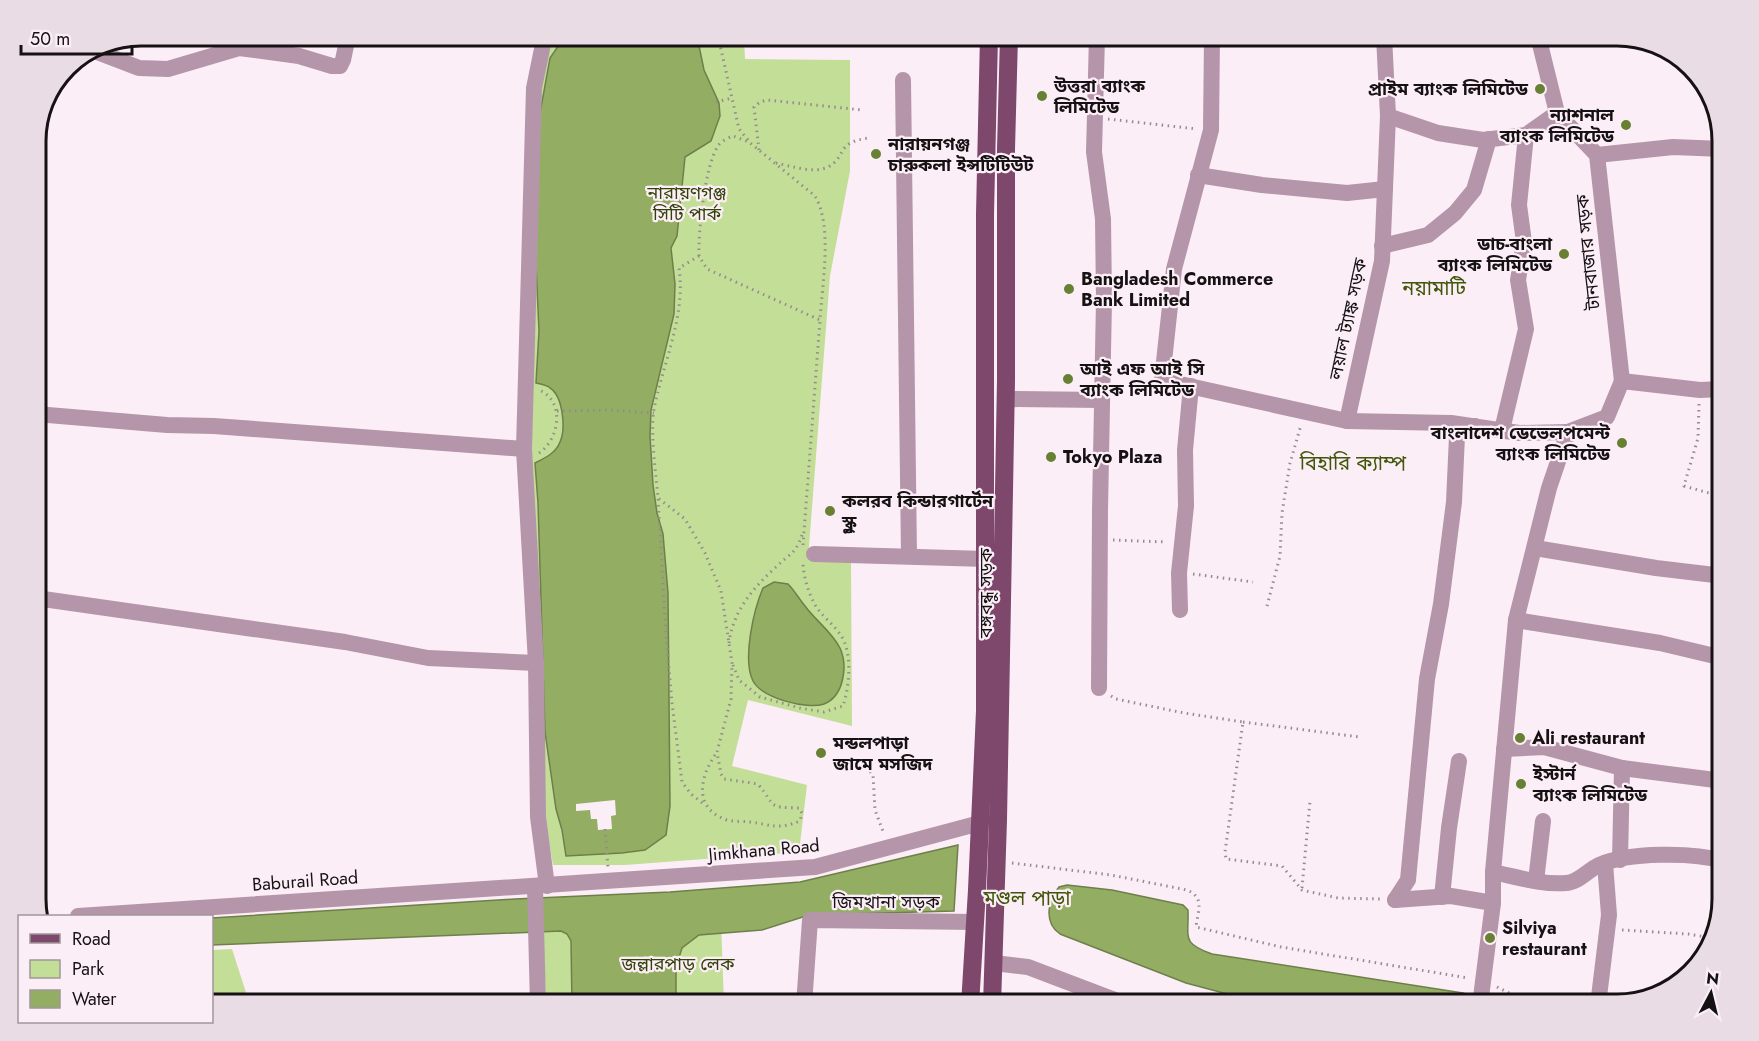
<svg xmlns="http://www.w3.org/2000/svg" width="1759" height="1041" viewBox="0 0 1759 1041" font-family="Jost,'Noto Sans Bengali',sans-serif">
  <style>
    .green { fill: #c3de96 }
    .water { fill: #93ae63; stroke: #6e7f4b; stroke-width: 1.5 }
    .pier { fill: #fceef6 }
    .lines { fill: none; stroke-linecap: round; stroke-linejoin: round }
    .path { stroke: #958b90; stroke-width: 3; stroke-dasharray: 1.5 4.5; stroke-linecap: butt }
    .minor { stroke: #b595a9; stroke-width: 16 }
    .major { stroke: #7e476c; stroke-width: 18 }
    .poi-dot { fill: #678034; stroke: #fceef6; stroke-width: 2 }
    .labels { text-anchor: middle; stroke-width: 4.5; stroke-linejoin: round; paint-order: stroke }
    .poi-label { font-size: 18px; font-weight: bold; fill: #161214; stroke: #fceef6; text-anchor: start }
    .park-label { font-size: 18px; fill: #314208; stroke: #fceef6 }
    .street-label { font-size: 18px; fill: #161214; stroke: #fceef6 }
    .neighbourhood-label { font-size: 20px; fill: #41560a; stroke: #fceef6 }
    .rim { fill: none; stroke: #161214; stroke-width: 3 }
  </style>
  <rect width="100%" height="100%" fill="#fceef6"/>
  <g class="green">
    <path d="M555,36h189l1,23 105,1v111l-20,105 -22,283 43,2 1,165 -104,-26 -16,66 75,19 -8,67 -174,13h-72l-12,-67 -12,-312 4,-321 13,-111z"/>
    <path d="M721,921l3,84h-178l-3,-78z"/>
    <path d="M232,949l18,56h-38v-55z"/>
  </g>
  <g class="water">
    <path d="M565,36h132l7,34 15,33 1,13 -9,25 -26,16 -8,79 -6,12 4,36 -1,30 -23,96 -1,26 3,49 4,28 6,21 5,59 2,213 -4,29 -21,15 -23,3 -56,3 -4,-26 -6,-21 -11,-77 -7,-229 -3,-40c10,-5 21,-10 25,-21 6,-13 3,-46 -10,-54 -3,-3 -10,-4 -14,-5l3,-52 -4,-88 5,-130 10,-55z"/>
    <path d="M774,582l14,2c7,7 11,15 17,22 10,14 27,26 35,42 8,18 4,48 -16,56 -17,6 -62,-6 -71,-23 -11,-22 1,-72 10,-93z"/>
    <path d="M958,845l-4,66 -145,4 -47,15 -63,5 -17,13 -6,19v38h-104l-1,-64 -4,-7 -6,-3 -349,14v-27l303,-19 155,-7 130,-10z"/>
    <path d="M1067,885l45,5 71,15 5,5c1,28 -7,33 24,44l251,39 5,2 2,10h-174l-21,-2 -44,-8 -45,-12 -126,-49c-16,-11 -13,-33 -1,-47z"/>
    <path d="M1501,997l13,1 8,7h-29l2,-7z"/>
  </g>
  <path class="pier" d="M615,800l1,15 -5,1 1,13 -14,1 -1,-11h-6l-1,-9 -14,1v-7z"/>
  <g class="lines">
    <g class="path">
      <path d="M718,36l21,93 9,11"/>
      <path d="M716,102l16,-4"/>
      <path d="M1108,119l89,10"/>
      <path d="M759,150l-5,-43 6,-5 7,-2 95,10"/>
      <path d="M776,163c15,3 37,11 52,4 19,-10 7,-25 41,-29"/>
      <path d="M699,256c-1,-23 6,-91 19,-110 3,-5 10,-8 15,-10l16,6 66,54c18,30 7,89 5,124l-113,-51 -8,-13 -20,12c7,48 -16,95 -25,141 -4,24 2,65 4,89l27,21 20,34 16,38 11,72 -1,36 -14,53 4,22 3,5 34,5c19,23 8,23 41,24l3,5 -2,8c-23,9 -27,4 -50,1 -7,-1 -15,0 -23,-2 -35,-12 -27,-44 -10,-68"/>
      <path d="M1699,404l-1,34 -14,48 39,11"/>
      <path d="M557,411l50,-1 47,3"/>
      <path d="M539,453c20,-13 27,-52 0,-63"/>
      <path d="M658,499l8,136 6,68 10,79 9,12 14,11"/>
      <path d="M1113,540l53,2"/>
      <path d="M803,545l17,-225"/>
      <path d="M1193,574l60,8"/>
      <path d="M1267,606l13,-50 2,-43 8,-50 11,-38"/>
      <path d="M729,643c4,-32 24,-55 47,-76 14,-14 19,-12 26,-32"/>
      <path d="M733,665l6,15 21,17 40,11 24,4 19,-6c6,-19 9,-46 1,-65 -6,-13 -19,-22 -27,-33 -8,-13 -13,-29 -14,-44"/>
      <path d="M1111,696l5,3 68,14 59,9 -18,130 1,7 56,7 20,24 36,8 42,1"/>
      <path d="M1243,722l117,15"/>
      <path d="M854,765l13,3 6,7 2,35 9,24"/>
      <path d="M605,829l3,39"/>
      <path d="M1012,863l99,12 76,15c18,8 11,20 9,37l85,20 187,31"/>
      <path d="M1302,888l8,-87"/>
      <path d="M1622,930l66,4 25,4"/>
      <path d="M1497,987l36,18"/>
      <path d="M1143,1002l10,3"/>
    </g>
    <g class="minor">
      <path d="M1097,36l-3,116 9,67 1,81 -4,210 -1,178"/>
      <path d="M1212,36l-1,94 -37,139 -12,111 185,41 35,-160 6,-145 -4,-80"/>
      <path d="M1538,36l19,77 40,42 25,226 78,9 23,-1"/>
      <path d="M92,50l47,18 29,1 71,-21 60,8 33,10h8l3,-6 5,-24"/>
      <path d="M903,80l6,476"/>
      <path d="M1388,116l50,17 45,7 43,-5 31,-22"/>
      <path d="M1597,155l76,-8 50,2"/>
      <path d="M1198,175l64,10 85,8 38,-4"/>
      <path d="M1382,246l46,-11 27,-22 19,-23 15,-51"/>
      <path d="M1006,399l96,1"/>
      <path d="M36,414l131,11 47,1 310,23"/>
      <path d="M1347,421l104,2 68,10 49,-1"/>
      <path d="M1502,430l24,-101 -8,-49 6,-38 -5,-37 7,-70"/>
      <path d="M1535,548l121,20 67,8"/>
      <path d="M814,554l172,5"/>
      <path d="M36,598l309,44 83,16 108,5"/>
      <path d="M1180,610l-1,-37 7,-67 -1,-56 6,-64"/>
      <path d="M1516,620l144,23 63,15"/>
      <path d="M1504,749l40,-2 78,21 -2,92"/>
      <path d="M1622,768l101,13"/>
      <path d="M1493,872c24,5 49,13 73,11 12,0 22,-13 33,-18 29,-13 94,-13 124,-4"/>
      <path d="M1536,881l7,-60"/>
      <path d="M547,886l-9,-69 -2,-154 -12,-214 10,-361 9,-44 4,-8"/>
      <path d="M535,887l3,118"/>
      <path d="M1442,897l7,-69 10,-67"/>
      <path d="M1395,900l13,-20 19,-201 14,-75 13,-102 3,-66 18,-10"/>
      <path d="M1395,900l56,-4 42,7"/>
      <path d="M78,916l737,-49 165,-44"/>
      <path d="M994,963l34,4 100,38"/>
      <path d="M804,1005l6,-85 165,2"/>
      <path d="M1480,1005l13,-102v-31l23,-252 33,-132 19,-56 39,-15 15,-36"/>
      <path d="M1598,1005l11,-90 -4,-52"/>
    </g>
    <g class="major">
      <path d="M970,1005l7,-115 8,-179v-497l4,-178"/>
      <path d="M992,1005l6,-185 8,-440v-231l3,-113"/>
    </g>
  </g>
  <g class="poi-dot">
    <circle cx="1540" cy="89" r="6"/>
    <circle cx="1042" cy="96" r="6"/>
    <circle cx="1626" cy="125" r="6"/>
    <circle cx="876" cy="154" r="6"/>
    <circle cx="1564" cy="254" r="6"/>
    <circle cx="1069" cy="289" r="6"/>
    <circle cx="1068" cy="379" r="6"/>
    <circle cx="1622" cy="443" r="6"/>
    <circle cx="1051" cy="457" r="6"/>
    <circle cx="830" cy="511" r="6"/>
    <circle cx="1520" cy="738" r="6"/>
    <circle cx="821" cy="753" r="6"/>
    <circle cx="1521" cy="784" r="6"/>
    <circle cx="1490" cy="938" r="6"/>
  </g>
  <g class="labels">
    <g class="poi-label">
      <text x="1054" y="92">উত্তরা ব্যাংক<tspan x="1054" dy="21">লিমিটেড</tspan></text>
      <text x="1528" y="95" text-anchor="end">প্রাইম ব্যাংক লিমিটেড</text>
      <text x="1614" y="121" text-anchor="end">ন্যাশনাল<tspan x="1614" dy="21">ব্যাংক লিমিটেড</tspan></text>
      <text x="888" y="150">নারায়নগঞ্জ<tspan x="888" dy="21">চারুকলা ইন্সটিটিউট</tspan></text>
      <text x="1552" y="250" text-anchor="end">ডাচ-বাংলা<tspan x="1552" dy="21">ব্যাংক লিমিটেড</tspan></text>
      <text x="1081" y="285">Bangladesh Commerce<tspan x="1081" dy="21">Bank Limited</tspan></text>
      <text x="1080" y="375">আই এফ আই সি<tspan x="1080" dy="21">ব্যাংক লিমিটেড</tspan></text>
      <text x="1610" y="439" text-anchor="end">বাংলাদেশ ডেভেলপমেন্ট<tspan x="1610" dy="21">ব্যাংক লিমিটেড</tspan></text>
      <text x="1063" y="463">Tokyo Plaza</text>
      <text x="842" y="507">কলরব কিন্ডারগার্টেন<tspan x="842" dy="21">স্কুল</tspan></text>
      <text x="1532" y="744">Ali restaurant</text>
      <text x="833" y="749">মন্ডলপাড়া<tspan x="833" dy="21">জামে মসজিদ</tspan></text>
      <text x="1533" y="780">ইস্টার্ন<tspan x="1533" dy="21">ব্যাংক লিমিটেড</tspan></text>
      <text x="1502" y="934">Silviya<tspan x="1502" dy="21">restaurant</tspan></text>
    </g>
    <g class="park-label">
      <text x="687" y="199">নারায়ণগঞ্জ<tspan x="687" dy="21">সিটি পার্ক</tspan></text>
      <text x="678" y="970">জল্লারপাড় লেক</text>
    </g>
    <g class="street-label">
      <text transform="translate(1588 252) rotate(-96)" y="6">টানবাজার সড়ক</text>
      <text transform="translate(1348 319) rotate(-78)" y="6">লয়াল ট্যাঙ্ক সড়ক</text>
      <text transform="translate(986 593) rotate(-90)" y="6">বঙ্গবন্ধু সড়ক</text>
      <text transform="translate(764 850) rotate(-5)" y="6">Jimkhana Road</text>
      <text transform="translate(305 881) rotate(-4)" y="6">Baburail Road</text>
      <text x="886" y="908">জিমখানা সড়ক</text>
    </g>
    <g class="neighbourhood-label">
      <text x="1434" y="295">নয়ামাটি</text>
      <text x="1353" y="470">বিহারি ক্যাম্প</text>
      <text x="1027" y="905">মণ্ডল পাড়া</text>
    </g>
  </g>
  <path d="M0 0H1759V1041H0ZM141 46H1617A95 95 0 0 1 1712 141V899A95 95 0 0 1 1617 994H141A95 95 0 0 1 46 899V141A95 95 0 0 1 141 46Z" fill="#eadce4" fill-rule="evenodd"/>
  <path class="rim" d="M141 46H1617A95 95 0 0 1 1712 141V899A95 95 0 0 1 1617 994H141A95 95 0 0 1 46 899V141A95 95 0 0 1 141 46Z"/>
  <rect x="18" y="915" width="195" height="108" fill="#fceef6" stroke="#a0969c" stroke-width="1.5"/>
  <rect x="30" y="934" width="30" height="9" fill="#7e476c" stroke="#a0969c" stroke-width="1.5"/>
  <text x="72" y="945" font-size="18" fill="#161214">Road</text>
  <rect x="30" y="960" width="30" height="18" fill="#c3de96" stroke="#a0969c" stroke-width="1.5"/>
  <text x="72" y="975" font-size="18" fill="#161214">Park</text>
  <rect x="30" y="990" width="30" height="18" fill="#93ae63" stroke="#a0969c" stroke-width="1.5"/>
  <text x="72" y="1005" font-size="18" fill="#161214">Water</text>
  <g transform="translate(1711 993) rotate(7)" stroke="#fceef6" stroke-width="4.5" paint-order="stroke">
  <path d="M0-4.5L10 22L0 15L-10 22Z" fill="#161214"/>
  <text y="-9" font-size="16" font-weight="bold" text-anchor="middle" fill="#161214">N</text>
  </g>
  <path d="M21 45v9h111v-9" fill="none" stroke="#161214" stroke-width="3"/>
  <text x="30" y="45" font-size="18" fill="#161214" stroke="#fceef6" stroke-width="4.5" paint-order="stroke">50 m</text>
</svg>
